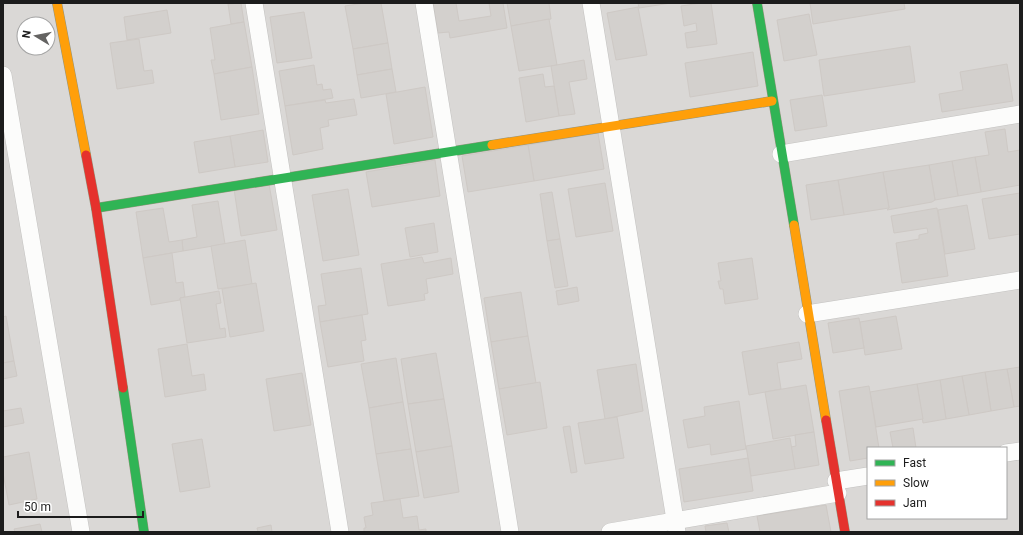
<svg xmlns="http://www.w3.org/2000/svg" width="1023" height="535" viewBox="0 0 1023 535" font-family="Roboto,sans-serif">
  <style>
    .residential { fill: #dad8d6; fill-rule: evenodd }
    .building { fill: #d3d0cd; stroke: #cec9c5 }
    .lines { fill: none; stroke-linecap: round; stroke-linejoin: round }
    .street-casing { stroke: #c3c2c0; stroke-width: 18 }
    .fast-casing { stroke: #94947c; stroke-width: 10 }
    .slow-casing { stroke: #94947c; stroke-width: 10 }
    .jam-casing { stroke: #94947c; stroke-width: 10 }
    .street { stroke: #fcfcfb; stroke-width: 17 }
    .fast { stroke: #30b455; stroke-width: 9 }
    .slow { stroke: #ff9f0a; stroke-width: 9 }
    .jam { stroke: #e5322d; stroke-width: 9 }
  </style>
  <rect width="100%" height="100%" fill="#ebe8e4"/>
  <path class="residential" d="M3,3h1017v529h-1017zM24,24h24v24h-24zM868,448h138v70h-138z"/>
  <g class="building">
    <path d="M241,3l3,19 -13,2 -3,-20z"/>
    <path d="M364,3h17l7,40 -35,6 -8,-43z"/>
    <path d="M433,3h23l3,18 32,-5 -2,-13h14l4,25 -57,10 -1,-6 -11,1z"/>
    <path d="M507,3h42l2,16 -40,7z"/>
    <path d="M638,3h33l-32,5z"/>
    <path d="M701,3h10l6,41 -30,4 -2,-15 12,-2 -1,-8 -12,3 -3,-20z"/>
    <path d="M810,3h94l1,6 -92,15z"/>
    <path d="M638,7l9,48 -31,5 -9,-47z"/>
    <path d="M167,10l4,23 -44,7 -3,-23z"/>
    <path d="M304,12l8,46 -35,5 -7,-46z"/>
    <path d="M809,14l8,41 -33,6 -7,-41z"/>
    <path d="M549,19l8,46 -38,6 -8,-45z"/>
    <path d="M244,22l8,45 -38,7 -3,-14h4l-5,-32z"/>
    <path d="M139,39l5,32 8,-1 2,13 -37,6 -7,-46z"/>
    <path d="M388,43l4,26 -35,6 -4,-26z"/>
    <path d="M910,46l5,36 -91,14 -5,-36z"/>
    <path d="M753,52l5,34 -68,11 -5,-34z"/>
    <path d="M584,60l3,19 -18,3 6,32 -16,2 -8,-50z"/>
    <path d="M1007,64l6,37 -71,11 -3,-18 24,-4 -3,-18z"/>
    <path d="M314,65l3,20 5,-1 1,6 8,-1 2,9 -48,8 -6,-35z"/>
    <path d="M252,67l7,47 -38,6 -7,-46z"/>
    <path d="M392,69l4,23 -35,6 -4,-23z"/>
    <path d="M543,74l2,13 9,-1 5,30 -33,6 -7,-44z"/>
    <path d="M425,87l8,50 -39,7 -8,-50z"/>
    <path d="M822,95l5,31 -32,5 -5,-31z"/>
    <path d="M354,99l3,16 -29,5 1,6 -9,2 3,21 -30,6 -8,-49 40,-6 1,3z"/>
    <path d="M1005,129l3,23 12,-2v35l-39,7 -6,-35 14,-2 -4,-23z"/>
    <path d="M263,130l5,32 -33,5 -5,-31z"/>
    <path d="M598,133l6,36 -70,12 -6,-36z"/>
    <path d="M230,136l5,31 -36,6 -5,-31z"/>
    <path d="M528,145l6,36 -66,11 -6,-36z"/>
    <path d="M975,157l6,35 -23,4 -6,-35z"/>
    <path d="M435,160l5,36 -68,11 -6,-35z"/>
    <path d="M952,161l6,35 -23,4 -6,-35z"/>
    <path d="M929,165l6,35 -3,2 -45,8 2,-2 -6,-36z"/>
    <path d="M883,172l6,36 -45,7 -6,-35z"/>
    <path d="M838,180l6,35 -33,5 -5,-35z"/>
    <path d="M605,183l8,48 -37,6 -8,-48z"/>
    <path d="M269,184l8,46 -36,6 -7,-47z"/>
    <path d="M348,189l11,66 -36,6 -11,-66z"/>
    <path d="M552,192l8,47 -13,2 -7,-47z"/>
    <path d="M1020,193v41l-31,5 -7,-40z"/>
    <path d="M218,201l7,43 -42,7 -1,-11 15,-3 -5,-32z"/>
    <path d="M967,205l8,44 -30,5 -7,-44z"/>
    <path d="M163,208l6,34 13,-2 1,11 -40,7 -7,-46z"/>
    <path d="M937,208l11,68 -46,7 -6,-40 23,-4v-4l9,-2 -1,-5 -33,5 -3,-17z"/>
    <path d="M434,223l4,29 -28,5 -5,-29z"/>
    <path d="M560,239l8,47 -13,2 -8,-47z"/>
    <path d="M245,240l7,44 -34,5 -7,-43z"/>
    <path d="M172,253l4,30 7,-1 2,15 -5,1v2l-29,5 -8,-47z"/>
    <path d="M422,257l2,6 27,-5 2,16 -27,5 2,14 -4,1 1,6 -37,6 -7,-42z"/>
    <path d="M752,258l6,41 -33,5 -2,-15h-3l-2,-8h3l-3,-18z"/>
    <path d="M361,268l7,46 -48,8 -2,-16 8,-1 -5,-31z"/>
    <path d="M256,283l8,48 -34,6 -8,-48z"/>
    <path d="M577,287l2,14 -21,4 -2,-14z"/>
    <path d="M219,291l2,12 -5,1 4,25 5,-1 1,9 -39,6 -7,-45z"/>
    <path d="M521,292l7,44 -37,6 -7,-44z"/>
    <path d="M362,315l4,25 -5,1 3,20 -36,6 -8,-45z"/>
    <path d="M6,316l8,45 -11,2v-46z"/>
    <path d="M896,316l6,33 -37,6 -5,-33z"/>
    <path d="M859,318l5,30 -31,5 -5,-30z"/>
    <path d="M528,336l8,47 -37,6 -8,-47z"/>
    <path d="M799,342l3,17 -25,4 4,26 -32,6 -7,-43z"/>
    <path d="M187,344l5,32 12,-2 2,16 -41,7 -7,-48z"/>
    <path d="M436,353l8,46 -36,5 -7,-45z"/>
    <path d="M396,358l7,44 -34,6 -8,-44z"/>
    <path d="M14,361l3,15 -14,3v-16z"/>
    <path d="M636,364l7,47 -38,8 -8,-49z"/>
    <path d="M1020,367v39l-6,1 -7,-38z"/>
    <path d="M1007,369l7,38 -23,4 -6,-39z"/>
    <path d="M985,372l6,39 -22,4 -7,-39z"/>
    <path d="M302,373l9,52 -37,6 -8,-52z"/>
    <path d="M962,376l7,39 -23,4 -6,-39z"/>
    <path d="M940,380l6,39 -23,4 -6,-39z"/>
    <path d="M540,382l7,46 -40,7 -8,-46z"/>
    <path d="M917,384l6,35 -47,8 -6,-35z"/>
    <path d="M806,385l8,47 -41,7 -8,-47z"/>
    <path d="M869,386l10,62h-11v10l-18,3 -11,-70z"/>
    <path d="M444,399l8,47 -36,6 -8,-48z"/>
    <path d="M739,401l7,48 -35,6 -1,-11 -22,4 -5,-28 22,-4 -1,-9z"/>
    <path d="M403,402l8,47 -35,5 -7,-46z"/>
    <path d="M21,408l3,15 -21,4v-16z"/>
    <path d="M617,417l7,41 -39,6 -7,-41z"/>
    <path d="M570,426l7,46 -6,1 -8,-46z"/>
    <path d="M913,428l3,20h-23l-3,-16z"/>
    <path d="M814,432l5,33 -24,4 -4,-22 5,-1 -1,-11z"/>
    <path d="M790,438l5,31 -44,7 -5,-30z"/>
    <path d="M202,439l8,48 -30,5 -8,-48z"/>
    <path d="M452,446l7,46 -35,6 -8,-46z"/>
    <path d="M411,449l8,47 -35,5 -8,-47z"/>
    <path d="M29,452l8,47 -28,6 -6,-32v-16z"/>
    <path d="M748,458l5,33 -69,11 -5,-33z"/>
    <path d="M400,499l3,19 14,-2 2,14 7,-1v3h-62v-4h2l-2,-11 9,-2 -2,-12z"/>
    <path d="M826,505l5,27h-71l-3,-16z"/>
    <path d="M727,523l2,9h-23l-1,-6z"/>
    <path d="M40,524l2,8h-27l-1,-3z"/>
    <path d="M271,525l1,7h-14l-1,-4z"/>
  </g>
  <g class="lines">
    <g class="street-casing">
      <g id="street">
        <path d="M254,3l86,529"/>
        <path d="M424,3l86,529"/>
        <path d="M591,3l86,529"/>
        <path d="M3,75l78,457"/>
        <path d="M781,154l239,-40"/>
        <path d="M807,314l213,-34"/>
        <path d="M1006,453l14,-2"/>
        <path d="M836,481l32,-5"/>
        <path d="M610,532l228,-39"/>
      </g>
    </g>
    <g class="fast-casing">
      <g id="fast">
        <path d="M757,3l37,222"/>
        <path d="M96,208l396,-63"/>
        <path d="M123,388l21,144"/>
      </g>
    </g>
    <g class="slow-casing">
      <g id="slow">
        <path d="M57,3l29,152"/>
        <path d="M492,145l280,-44"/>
        <path d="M794,225l32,195"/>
      </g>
    </g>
    <g class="jam-casing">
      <g id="jam">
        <path d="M86,155l10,53 27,180"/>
        <path d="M826,420l19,112"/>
      </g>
    </g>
    <use href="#street" class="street"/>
    <use href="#fast" class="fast"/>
    <use href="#slow" class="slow"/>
    <use href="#jam" class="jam"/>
  </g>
  <rect width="1023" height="535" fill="none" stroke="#1c1c1c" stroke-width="8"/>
  <rect x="867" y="447" width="140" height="72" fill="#ffffff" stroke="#a4a4a4"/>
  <rect x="875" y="460" width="20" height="6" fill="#30b455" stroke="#a4a4a4"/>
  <text x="903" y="467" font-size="12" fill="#1c1c1c">Fast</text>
  <rect x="875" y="480" width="20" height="6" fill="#ff9f0a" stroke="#a4a4a4"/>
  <text x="903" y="487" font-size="12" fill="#1c1c1c">Slow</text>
  <rect x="875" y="500" width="20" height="6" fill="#e5322d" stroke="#a4a4a4"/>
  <text x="903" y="507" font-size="12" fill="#1c1c1c">Jam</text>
  <g transform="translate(36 36) rotate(280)"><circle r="19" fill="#ffffff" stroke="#a4a4a4"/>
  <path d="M0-3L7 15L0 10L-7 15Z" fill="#646362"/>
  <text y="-6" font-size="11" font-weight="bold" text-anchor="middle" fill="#1c1c1c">N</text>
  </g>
  <path d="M18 511v6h125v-6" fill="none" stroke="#1c1c1c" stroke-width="2"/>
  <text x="24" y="511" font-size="12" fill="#1c1c1c" stroke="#ffffff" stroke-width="3" paint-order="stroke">50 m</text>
</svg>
